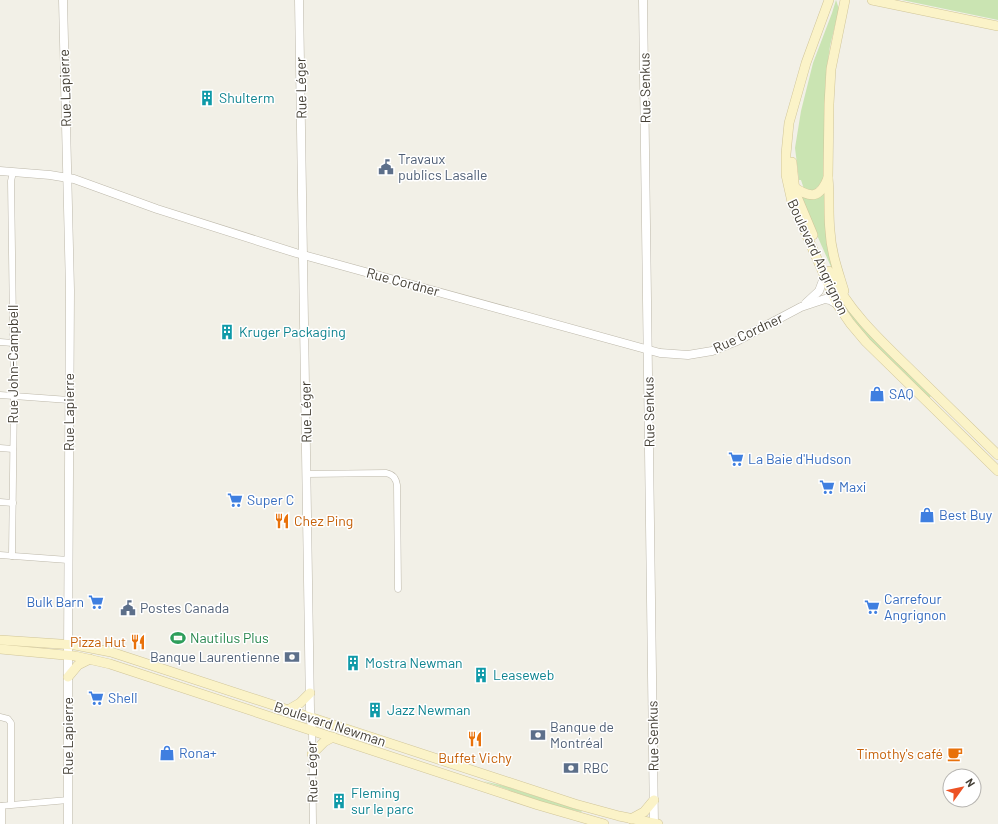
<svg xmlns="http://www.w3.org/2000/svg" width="998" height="824" viewBox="0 0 998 824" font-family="Barlow,sans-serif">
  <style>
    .green { fill: #cae4b2 }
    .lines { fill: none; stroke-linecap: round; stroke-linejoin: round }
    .minor-casing { stroke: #bdb8aa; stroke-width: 7 }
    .tertiary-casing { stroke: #bdb8aa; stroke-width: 9 }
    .secondary-casing { stroke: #d0c599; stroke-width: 10 }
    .minor { stroke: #fff; stroke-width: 6 }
    .tertiary { stroke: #fff; stroke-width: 8 }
    .secondary { stroke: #fbf3c8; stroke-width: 9 }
    .labels { text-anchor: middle; stroke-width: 3; stroke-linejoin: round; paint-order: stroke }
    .street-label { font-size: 14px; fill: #454036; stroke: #fff }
    .culture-label { font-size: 14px; fill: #0d838f; stroke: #fff; text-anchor: start }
    .service-label { font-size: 14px; fill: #4e5e75; stroke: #fff; text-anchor: start }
    .shop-label { font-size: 14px; fill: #366cbe; stroke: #fff; text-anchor: start }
    .food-label { font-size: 14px; fill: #c56008; stroke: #fff; text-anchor: end }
    .leisure-label { font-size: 14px; fill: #27864d; stroke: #fff; text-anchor: start }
  </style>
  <rect width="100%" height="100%" fill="#f2f0e7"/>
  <g class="green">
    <path d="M836,0l3,9 -9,37 -4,28 -3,108 -10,9 -9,-2 -3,-9h-2l-4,-32 6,-37 12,-48 19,-50z"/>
    <path d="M902,0h96v20z"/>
    <path d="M826,190l10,88 -36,-81z"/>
    <path d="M834,286l18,29 10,12 69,69 -2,2c-35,-34 -75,-66 -95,-112z"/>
    <path d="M483,781l22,5 77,25 -1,1 -30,-7z"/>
  </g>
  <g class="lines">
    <g class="minor-casing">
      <g id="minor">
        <path d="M0,342l13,1"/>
        <path d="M0,395l69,5"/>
        <path d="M0,448l13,1"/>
        <path d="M307,474l79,-1c6,1 10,5 11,12l1,104"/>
        <path d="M0,502l13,1"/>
        <path d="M0,555l68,5"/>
        <path d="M12,556l2,-160 -3,-215 2,-9"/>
        <path d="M0,717l8,2 3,4v81"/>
        <path d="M312,730l1,94"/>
        <path d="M0,806l68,-6"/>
        <path d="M2,806v18"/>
      </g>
    </g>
    <g class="tertiary-casing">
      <g id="tertiary">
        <path d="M63,0l7,290 -2,365v169"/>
        <path d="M299,0l11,709 2,21"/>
        <path d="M643,0l11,824"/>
        <path d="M0,171l50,4 24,4 83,30 139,44 364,100 28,2 24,-4 25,-10 64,-34 24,-8 5,1 7,4"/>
        <path d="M806,303l13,-12 6,-16"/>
      </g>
    </g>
    <g class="secondary-casing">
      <g id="secondary">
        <path d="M829,0l-23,63 -17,60 -3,31v21l6,27 45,102 13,19 16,19 132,129"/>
        <path d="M872,0l126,26"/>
        <path d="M792,162l3,30 18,43"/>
        <path d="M794,187c17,12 26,11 34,-9"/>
        <path d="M829,271c19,40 52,70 84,101 28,27 56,55 85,83"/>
        <path d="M844,291c-6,-20 -13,-39 -14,-60 -2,-18 0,-35 -2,-53l1,-74 2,-35 14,-69"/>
        <path d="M0,640l75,5 36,7 464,152 44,12 39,8"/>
        <path d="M0,649l75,7 35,8 428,141 66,19"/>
        <path d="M68,677l10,-12 12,-6"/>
        <path d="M288,710l12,-7 10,-10"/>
        <path d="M312,754l12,-12 9,-5"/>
        <path d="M631,819l13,-7 10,-12"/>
      </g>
    </g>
    <use href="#minor" class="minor"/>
    <use href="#tertiary" class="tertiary"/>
    <use href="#secondary" class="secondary"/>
  </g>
  <defs>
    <g id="building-bare" transform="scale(1.2)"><path d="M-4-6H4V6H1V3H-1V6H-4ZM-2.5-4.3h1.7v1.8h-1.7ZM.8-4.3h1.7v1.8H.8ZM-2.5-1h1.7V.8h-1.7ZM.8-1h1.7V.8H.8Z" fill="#0f9aa8" stroke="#fff" stroke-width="2.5" paint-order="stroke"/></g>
    <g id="civic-bare" transform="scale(1.2)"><path d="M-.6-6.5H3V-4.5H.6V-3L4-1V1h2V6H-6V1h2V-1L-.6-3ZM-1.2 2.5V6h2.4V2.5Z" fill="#5c6f8a" stroke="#fff" stroke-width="2.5" paint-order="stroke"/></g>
    <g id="shop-bare" transform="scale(1.2)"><path d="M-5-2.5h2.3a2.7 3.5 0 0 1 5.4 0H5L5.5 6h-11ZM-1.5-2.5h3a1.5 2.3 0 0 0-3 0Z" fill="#3f7fe0" stroke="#fff" stroke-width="2.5" paint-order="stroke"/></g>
    <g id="supermarket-bare" transform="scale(1.2)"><path d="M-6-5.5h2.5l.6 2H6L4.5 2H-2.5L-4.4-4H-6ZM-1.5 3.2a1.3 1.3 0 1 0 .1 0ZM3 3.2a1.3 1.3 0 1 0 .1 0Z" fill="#3f7fe0" stroke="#fff" stroke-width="2.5" paint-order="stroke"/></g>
    <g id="restaurant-bare" transform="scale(1.2)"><path d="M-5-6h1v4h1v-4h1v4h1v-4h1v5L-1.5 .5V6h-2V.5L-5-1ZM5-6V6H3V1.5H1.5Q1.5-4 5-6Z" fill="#e8710a" stroke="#fff" stroke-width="2.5" paint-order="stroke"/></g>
    <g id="stadium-bare" transform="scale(1.2)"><path d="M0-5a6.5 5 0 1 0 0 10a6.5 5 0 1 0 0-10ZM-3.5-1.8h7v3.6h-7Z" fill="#2e9e5b" stroke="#fff" stroke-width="2.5" paint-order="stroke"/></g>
    <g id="bank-bare" transform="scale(1.2)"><path d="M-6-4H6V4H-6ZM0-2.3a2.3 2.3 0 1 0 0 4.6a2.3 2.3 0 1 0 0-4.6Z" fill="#5c6f8a" stroke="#fff" stroke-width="2.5" paint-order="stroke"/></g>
    <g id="cafe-bare" transform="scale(1.2)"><path d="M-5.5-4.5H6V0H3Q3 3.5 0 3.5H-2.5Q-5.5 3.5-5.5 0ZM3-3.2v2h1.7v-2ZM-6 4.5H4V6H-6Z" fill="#e8710a" stroke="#fff" stroke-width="2.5" paint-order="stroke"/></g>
  </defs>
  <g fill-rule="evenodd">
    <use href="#building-bare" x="207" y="98"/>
    <use href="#civic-bare" x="386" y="167"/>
    <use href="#building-bare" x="227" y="332"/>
    <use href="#shop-bare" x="877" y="394"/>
    <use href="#supermarket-bare" x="736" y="459"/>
    <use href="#supermarket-bare" x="827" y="487"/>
    <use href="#supermarket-bare" x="235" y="500"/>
    <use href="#shop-bare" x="927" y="515"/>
    <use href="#restaurant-bare" x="282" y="521"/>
    <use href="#supermarket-bare" x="96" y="602"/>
    <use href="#supermarket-bare" x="872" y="607"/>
    <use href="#civic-bare" x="128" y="608"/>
    <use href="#stadium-bare" x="178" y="638"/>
    <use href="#restaurant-bare" x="138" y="642"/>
    <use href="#bank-bare" x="292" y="657"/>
    <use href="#building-bare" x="353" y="663"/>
    <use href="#building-bare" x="481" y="675"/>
    <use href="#supermarket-bare" x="96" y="698"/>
    <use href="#building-bare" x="375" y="710"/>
    <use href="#bank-bare" x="538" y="735"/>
    <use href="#restaurant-bare" x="475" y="739"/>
    <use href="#shop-bare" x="167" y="753"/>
    <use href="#cafe-bare" x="955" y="754"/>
    <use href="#bank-bare" x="571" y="768"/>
    <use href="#building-bare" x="339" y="801"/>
  </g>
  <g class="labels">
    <g class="street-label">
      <text transform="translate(65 88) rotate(-92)" y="5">Rue Lapierre</text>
      <text transform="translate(301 88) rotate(-91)" y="5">Rue Léger</text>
      <text transform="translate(645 88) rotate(-91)" y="5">Rue Senkus</text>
      <text transform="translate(818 257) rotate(65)" y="5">Boulevard Angrignon</text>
      <text transform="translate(403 282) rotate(15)" y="5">Rue Cordner</text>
      <text transform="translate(748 333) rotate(-25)" y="5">Rue Cordner</text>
      <text transform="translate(13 364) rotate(-90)" y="5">Rue John-Campbell</text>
      <text transform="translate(69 412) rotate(-90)" y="5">Rue Lapierre</text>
      <text transform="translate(306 412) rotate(-91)" y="5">Rue Léger</text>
      <text transform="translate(649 412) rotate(-91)" y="5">Rue Senkus</text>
      <text transform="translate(330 724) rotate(18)" y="5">Boulevard Newman</text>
      <text transform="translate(68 736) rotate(-90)" y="5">Rue Lapierre</text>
      <text transform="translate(653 736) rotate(-91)" y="5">Rue Senkus</text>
      <text transform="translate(312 772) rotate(-91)" y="5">Rue Léger</text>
    </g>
    <g class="culture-label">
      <text x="219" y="103">Shulterm</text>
      <text x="239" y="337">Kruger Packaging</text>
      <text x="365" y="668">Mostra Newman</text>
      <text x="493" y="680">Leaseweb</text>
      <text x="387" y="715">Jazz Newman</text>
      <text x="351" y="798">Fleming<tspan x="351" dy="16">sur le parc</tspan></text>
    </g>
    <g class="service-label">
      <text x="398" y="164">Travaux<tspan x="398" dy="16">publics Lasalle</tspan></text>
      <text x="140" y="613">Postes Canada</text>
      <text x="280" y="662" text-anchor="end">Banque Laurentienne</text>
      <text x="550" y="732">Banque de<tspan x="550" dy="16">Montréal</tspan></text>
      <text x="583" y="773">RBC</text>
    </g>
    <g class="shop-label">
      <text x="889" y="399">SAQ</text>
      <text x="748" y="464">La Baie d'Hudson</text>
      <text x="839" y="492">Maxi</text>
      <text x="247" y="505">Super C</text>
      <text x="939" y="520">Best Buy</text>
      <text x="884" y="604">Carrefour<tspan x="884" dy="16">Angrignon</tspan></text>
      <text x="84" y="607" text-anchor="end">Bulk Barn</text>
      <text x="108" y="703">Shell</text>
      <text x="179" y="758">Rona+</text>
    </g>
    <g class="food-label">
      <text x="294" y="526" text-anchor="start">Chez Ping</text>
      <text x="126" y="647">Pizza Hut</text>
      <text x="943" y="759">Timothy's café</text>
      <text x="475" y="763" text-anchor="middle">Buffet Vichy</text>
    </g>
    <g class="leisure-label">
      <text x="190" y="643">Nautilus Plus</text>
    </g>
  </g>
  <g transform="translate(962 788) rotate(57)"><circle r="19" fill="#ffffff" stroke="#b5b3af"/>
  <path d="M0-3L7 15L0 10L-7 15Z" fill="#ed5224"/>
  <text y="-6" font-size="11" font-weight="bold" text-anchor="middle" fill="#454036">N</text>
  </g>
</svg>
